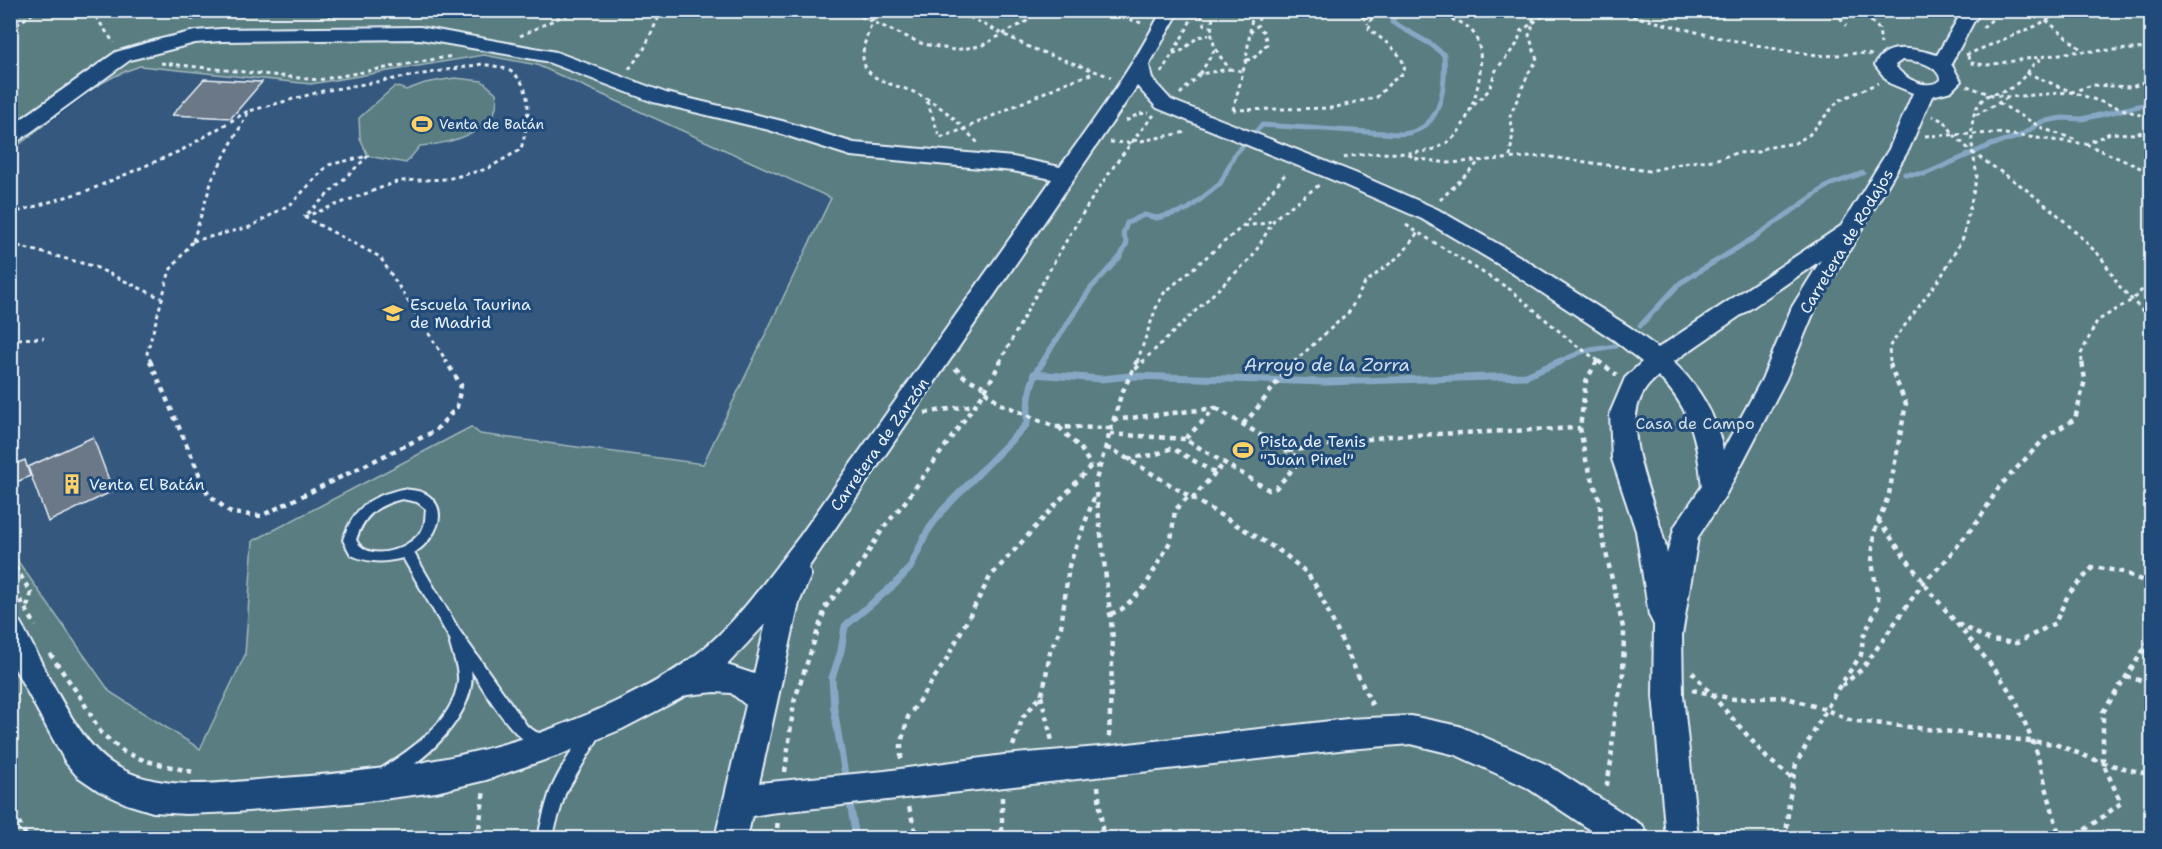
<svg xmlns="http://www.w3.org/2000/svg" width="2162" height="849" viewBox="0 0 2162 849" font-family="'Shantell Sans',sans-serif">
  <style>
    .built { fill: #36587e }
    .green { fill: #5a7d81; stroke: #a1b7bc; stroke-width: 1.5 }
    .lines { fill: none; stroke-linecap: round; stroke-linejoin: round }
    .stream-far1 { stroke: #87a8c5; stroke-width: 5 }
    .stream { stroke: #87a8c5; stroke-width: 7 }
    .building { fill: #6a7888; stroke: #e8f1f8; stroke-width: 1.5 }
    .service-casing { stroke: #e8f1f8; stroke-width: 4 }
    .minor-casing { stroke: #e8f1f8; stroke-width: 4 }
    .path-far1 { stroke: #e8f1f8; stroke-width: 3; stroke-dasharray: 4 4; stroke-linecap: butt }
    .path { stroke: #e8f1f8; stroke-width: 4.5; stroke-dasharray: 5 5; stroke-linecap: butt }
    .service { fill: #1f4a7a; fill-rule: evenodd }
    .minor { fill: #1f4a7a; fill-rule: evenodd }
    .labels { text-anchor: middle; stroke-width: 6; stroke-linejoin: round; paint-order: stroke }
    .far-poi-label { font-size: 14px; fill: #e8f1f8; stroke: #1f4a7a; text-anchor: start }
    .street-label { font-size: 16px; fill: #e8f1f8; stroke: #1f4a7a }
    .poi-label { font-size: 16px; fill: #e8f1f8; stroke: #1f4a7a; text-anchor: start }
    .park-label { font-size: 16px; fill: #d3e0e6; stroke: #1f4a7a }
    .water-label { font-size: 18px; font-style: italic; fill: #d0dfeb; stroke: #1f4a7a }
  </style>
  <rect width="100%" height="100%" fill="#1f4a7a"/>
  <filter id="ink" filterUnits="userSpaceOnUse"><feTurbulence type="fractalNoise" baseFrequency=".0167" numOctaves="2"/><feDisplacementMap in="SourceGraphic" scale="12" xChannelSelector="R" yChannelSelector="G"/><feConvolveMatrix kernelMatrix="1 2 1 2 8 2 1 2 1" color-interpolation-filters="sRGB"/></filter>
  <g filter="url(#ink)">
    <path class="built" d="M484,55l53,10 294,133 -128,267 -223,-31 -9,-7 -218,114 -8,114 -45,94 -90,-57 -99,-142v-399l88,-65 29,-16 12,-4z"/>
    <g class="green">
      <path d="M11,11h2140v827h-2140l-1,-288 100,142 90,57 45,-94 8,-114 218,-114 9,7 223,30 128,-266 -294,-133 -53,-10 -173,29 -171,-18c-49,15 -89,55 -129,85z"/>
      <path d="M455,78l27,3 14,12c8,39 -48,51 -76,53l-14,17 -38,-7 -8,-18 -1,-20 36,-32 11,4 19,-7z"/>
    </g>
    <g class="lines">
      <g class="stream-far1">
        <path d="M1905,174h20l66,-29 29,-9 21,-14 21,-4 20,1 70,-16"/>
        <path d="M1640,326l40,-43 72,-44 77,-54 34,-12"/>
        <path d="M1042,362l49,-74 29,-31 7,-14 -4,-9 4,-11 17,-8 13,3 30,-8 33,-26 15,-30 27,-29 136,9c43,0 48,-44 46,-79l-12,-10 -40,-23 6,-12"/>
        <path d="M1558,362l26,-11 31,-5"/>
      </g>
      <g class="stream">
        <path d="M1034,374l67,5 30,-3 194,6 201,-6 35,-15"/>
        <path d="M846,781l-12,-72 -2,-31 9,-27 4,-25 50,-42 15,-16 17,-36 15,-21 85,-87c1,-24 2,-43 16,-63"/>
        <path d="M849,797l7,41"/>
      </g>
    </g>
    <g class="building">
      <path d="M204,79l58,3 -31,36 -59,-3z"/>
      <path d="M93,437l20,54 -65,31 -20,-55z"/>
      <path d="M25,460l5,16 -20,9v-19z"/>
    </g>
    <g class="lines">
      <g class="service-casing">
        <g id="service">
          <path d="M402,489c8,1 17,1 24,5 26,17 8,46 -12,59l45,77 68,96 9,6 13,4 2,5 -2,5c-29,11 -64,-56 -78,-76 7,42 -47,95 -84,110l-5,-2 -2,-5 2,-5c30,-19 72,-48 76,-87 1,-12 -5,-25 -8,-37l1,-3 -48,-83c-20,5 -33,5 -52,-3l-8,-15c11,-33 26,-43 59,-51zM402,499l15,3 9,7c-1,6 0,13 -3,19 -10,20 -54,37 -67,12 8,-25 21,-35 46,-41z"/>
          <path d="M595,725l5,2 2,5 -37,62 -13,44h-14c3,-15 7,-31 12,-46 6,-15 31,-61 45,-67z"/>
        </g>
      </g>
      <g class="minor-casing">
        <path id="minor" d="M1162,10h18l-31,55 3,14 19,21 184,73 82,36 82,47 112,72 27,20 183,-122 48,-77 24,-56 -24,-10 -14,-18c10,-24 42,-16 62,-10l26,-45h20l-9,11 -23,43 10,17 -10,10 -19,5 -23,53 -93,158 -30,72 -61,117 -27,41 -16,98 1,60 15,143h-32l-13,-143 1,-70 -5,-10 -13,-84 -24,-72 -2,-46 15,-35 17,-16 -28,-22 -111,-73 -81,-48 -82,-36 -183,-75 -20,-22 -329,482 3,7 -12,28 -40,180 126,-12 119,-16 107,-9 237,-27 63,-3 48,10 89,39 95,61 4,12h-44l-77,-51 -70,-32 -45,-11 -63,5 -578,64 -18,3 -5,22h-32l31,-133 -15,-12 -16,-1 -28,3 -65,34 -60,25 -76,26 -50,12 -76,10 -125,10 -49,2 -33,-2 -26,-8 -28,-13 -22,-15 -11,-13 -56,-103v-42l10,4c24,42 55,120 96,144 48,29 114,15 167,12 121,-9 218,-22 330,-75 34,-16 68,-34 96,-59 35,-31 62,-71 91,-108l252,-357 -39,-8 -162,-15 -82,-26 -116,-28 -108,-41 -125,-22 -199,2 -26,2 -65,17 -113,82 -7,1v-16l106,-75 41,-12 38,-9 26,-2 199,-2 136,25 110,41 116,28 72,22 159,14 47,10c36,-50 74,-101 102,-157zM1902,60c15,1 34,3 39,20 -14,11 -38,-1 -46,-15zM1821,260l-29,47 -30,72 -39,71c-7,-35 -24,-64 -50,-88zM1658,376c34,33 39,65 44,110l-27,40 -8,28c-7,-46 -51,-121 -22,-164 3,-5 9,-10 13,-14zM766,623l-12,51 -27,-9z"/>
      </g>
      <g class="path-far1">
        <path d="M91,10l23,33"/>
        <path d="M846,10l77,34 31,6 27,-4 46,-25 11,-11"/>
        <path d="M875,10c-2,15 -12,30 -12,45 -1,27 34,29 53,38 17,8 35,21 48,36l101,-46 29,-10"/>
        <path d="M955,10l76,38 80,29"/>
        <path d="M1099,10l46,14"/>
        <path d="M1215,10c-8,26 -2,39 15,59l12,2"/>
        <path d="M1358,10l10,14"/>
        <path d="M1609,10l107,27 65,13 45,6 33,-3 13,2"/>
        <path d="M1840,10l1,9 5,7"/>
        <path d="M1859,10l20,19 2,15"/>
        <path d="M1194,11l6,2 5,12 5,1"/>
        <path d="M328,17l13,-7"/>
        <path d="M191,20l21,-10"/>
        <path d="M2046,20l36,30"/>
        <path d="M1983,28l19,-18"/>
        <path d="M10,29l28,-19"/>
        <path d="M1250,33l9,-9 -1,-14"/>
        <path d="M520,36l38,-18 26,-8"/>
        <path d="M1173,53h6l19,-16 11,-2"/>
        <path d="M1966,55l70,-29 28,-16"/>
        <path d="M1968,56l2,7 17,2 86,-13 79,-4"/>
        <path d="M1246,60l7,-1 14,-15 -3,-12 -7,-5"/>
        <path d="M161,63l157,17 135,-24"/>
        <path d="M629,69l15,-20 18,-39"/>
        <path d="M1161,73l27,-46 6,-17"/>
        <path d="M2027,73l8,-11 9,-4"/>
        <path d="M1200,74l15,-25"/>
        <path d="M2152,79l-20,8 -40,-2 -20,7 -45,-19c-7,8 -15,17 -26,19 -5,2 -10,1 -14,4 -18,12 -16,38 -14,57l50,34 35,28 43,42 19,30 32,34"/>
        <path d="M1967,86l25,9 17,2 63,-5 80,27"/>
        <path d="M1180,94l20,-20 30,-5"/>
        <path d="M927,101l13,37 24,-9 14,14"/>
        <path d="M1999,103l45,26 33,11"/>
        <path d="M1474,105l15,-15 7,-20 21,-26 4,-13 31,-21"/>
        <path d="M1233,110l99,-2 45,-11 14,-15 13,-9c4,-18 -23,-34 -35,-44l4,-19"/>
        <path d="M1233,110l13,-50 7,-50"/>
        <path d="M1976,115l33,-18"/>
        <path d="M1126,121l12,-7 11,-1"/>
        <path d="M1925,136l71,-3 90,11 24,-11 24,1 18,-4"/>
        <path d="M1133,140l8,1 46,-9"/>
        <path d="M1110,142l20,1"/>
        <path d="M2086,144l66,29"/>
        <path d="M1409,154l4,4 35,5 96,-7 105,15 40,-9 25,-2 22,-7 22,-1 7,-4 30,-5 14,-8 29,-34 40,-18"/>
        <path d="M1510,157l3,-26 -3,-15 19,-44 8,-12 -8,-25 4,-10v-15"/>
        <path d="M1344,158c28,-9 58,-1 87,-8 9,-3 17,-7 24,-14 19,-21 38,-84 15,-107 -11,-11 -30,-10 -42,-19"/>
        <path d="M1440,200l40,-39"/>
        <path d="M10,214l82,-25 90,-39 66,-39"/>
        <path d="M304,217l76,40 67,105"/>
        <path d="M1406,225l105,65 62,53 27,19"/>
        <path d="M1244,226l23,-3 5,-3"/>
        <path d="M193,241l20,-64 36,-66 74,-20 159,-27c9,2 19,2 28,7 26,16 18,53 11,78l-34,20 -40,10 -48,2 -95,36"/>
        <path d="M193,241l57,-14 42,-24 36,-38 40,-9 -64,61"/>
        <path d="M10,244l83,22 68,32"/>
        <path d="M10,339l34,-1"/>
        <path d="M151,362l-4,-9 23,-83 23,-29"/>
        <path d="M1000,362c46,-86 90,-173 154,-247"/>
        <path d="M1137,362l19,-54 8,-15 79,-67 44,-54"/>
        <path d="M1142,362l111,-106 22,-38 44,-33"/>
        <path d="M1294,362l55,-50 16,-29 38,-30 15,-21"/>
        <path d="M1890,362l-1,-15 53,-72 21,-37 14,-62 -4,-23 -18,-17 -10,-14 -12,-6"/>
        <path d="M2082,362l-1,-8 16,-33 35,-21 20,-20"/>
      </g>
      <g class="path">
        <path d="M150,361l58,133 23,19 30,3 174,-85 22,-24 4,-22 -15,-24"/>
        <path d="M1597,361l-11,20 -6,47 6,32 14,42 1,29 23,101 -1,44 -9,43 -3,43 -5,28"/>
        <path d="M1598,361l19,14"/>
        <path d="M955,368l11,10 21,10"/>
        <path d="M1135,369l9,-8"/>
        <path d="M985,391l16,13 54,23 57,1"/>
        <path d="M1216,408l79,48 3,7 -22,25 -7,2 -84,-51z"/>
        <path d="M925,413l49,-8"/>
        <path d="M1113,420l103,-12"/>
        <path d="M1243,424c20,-20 33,-43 52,-63"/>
        <path d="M1059,427l22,22 10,17"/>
        <path d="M1110,434l75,5"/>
        <path d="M1106,448l7,2 170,103 24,20 10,15 57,121"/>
        <path d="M1288,451l102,-15 190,-8"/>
        <path d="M1128,460l6,-3 20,-2 18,-7 43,25 9,-9"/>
        <path d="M1192,499l23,-26"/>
        <path d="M1878,520l51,70 67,81 19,28 21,51 24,88"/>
        <path d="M10,558l21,35 -4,14"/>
        <path d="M10,583l26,43"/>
        <path d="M1111,614l11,-5 23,-22 26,-47 4,-30 13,-13"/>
        <path d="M1958,624l32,16 27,3 38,-20 13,-28 25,-28 30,5 29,13"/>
        <path d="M50,654l31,44 20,35 23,19 22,9 47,11"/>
        <path d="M1692,672l75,86 25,20"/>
        <path d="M2126,677l26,6"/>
        <path d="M1842,686l21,-18 60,-85 23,-23 34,-42 19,-31 48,-51 28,-17 10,-39 -3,-19"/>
        <path d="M1692,690l42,9 50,-2 43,13 22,10 206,24 48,19 49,12"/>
        <path d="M1041,696l11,45"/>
        <path d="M1109,737l4,-98 -18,-156 26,-88 16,-34"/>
        <path d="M1013,746l10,-29 18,-21 3,-9 6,-35 11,-25 8,-61 25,-68"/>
        <path d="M901,759v-16l7,-26 37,-55 45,-85 101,-111 7,1"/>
        <path d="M785,772l9,-70 32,-96 31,-36 27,-43 21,-25 80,-111 16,-30"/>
        <path d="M1098,786l5,52"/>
        <path d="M1002,797v41"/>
        <path d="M10,804l17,34"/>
        <path d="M909,807l8,31"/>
        <path d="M478,838l6,-49"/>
        <path d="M776,838l2,-18"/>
        <path d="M1786,838l3,-38 7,-36 41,-74 24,-35 2,-18 16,-33 -7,-42 2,-29 15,-39 17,-90 -15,-36 -1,-7"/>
        <path d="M2079,838l3,-6 39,-29 -18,-40v-51l49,-75"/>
      </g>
      <use href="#service" class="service"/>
      <use href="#minor" class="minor"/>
    </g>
  </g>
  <defs>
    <g id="stadium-bare" transform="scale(1.62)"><path d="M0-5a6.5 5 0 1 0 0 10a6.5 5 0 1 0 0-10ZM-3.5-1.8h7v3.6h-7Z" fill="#ffd166" stroke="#1f4a7a" stroke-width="2.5" paint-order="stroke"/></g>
    <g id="school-bare" transform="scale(1.62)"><path d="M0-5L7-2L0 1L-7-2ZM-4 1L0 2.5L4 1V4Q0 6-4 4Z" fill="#ffd166" stroke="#1f4a7a" stroke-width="2.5" paint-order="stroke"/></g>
    <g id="building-bare" transform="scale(1.62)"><path d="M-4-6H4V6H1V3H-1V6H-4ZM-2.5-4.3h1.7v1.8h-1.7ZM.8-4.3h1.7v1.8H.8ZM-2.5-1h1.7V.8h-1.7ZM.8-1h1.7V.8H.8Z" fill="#ffd166" stroke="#1f4a7a" stroke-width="2.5" paint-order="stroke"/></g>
  </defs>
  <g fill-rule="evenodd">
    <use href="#stadium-bare" x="422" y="124"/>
    <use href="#school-bare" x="393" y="313"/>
    <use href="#stadium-bare" x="1243" y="450"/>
    <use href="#building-bare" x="72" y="484"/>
  </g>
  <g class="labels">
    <g class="far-poi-label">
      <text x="439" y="129">Venta de Batán</text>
    </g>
    <g class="street-label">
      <text transform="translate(1846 241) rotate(-59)" y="6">Carretera de Rodajos</text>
      <text transform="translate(879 444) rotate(-55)" y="6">Carretera de Zarzón</text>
    </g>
    <g class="poi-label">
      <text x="410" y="310">Escuela Taurina<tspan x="410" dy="18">de Madrid</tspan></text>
      <text x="1260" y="447">Pista de Tenis<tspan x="1260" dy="18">"Juan Pinel"</tspan></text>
      <text x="89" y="490">Venta El Batán</text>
    </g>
    <g class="park-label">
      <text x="1695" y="429">Casa de Campo</text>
    </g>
    <g class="water-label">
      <text x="1327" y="371">Arroyo de la Zorra</text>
    </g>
  </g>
  <rect width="2162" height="849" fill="none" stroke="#1f4a7a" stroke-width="36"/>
  <rect x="18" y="18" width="2126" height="813" fill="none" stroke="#e8f1f8" stroke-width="2" filter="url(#ink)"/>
</svg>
